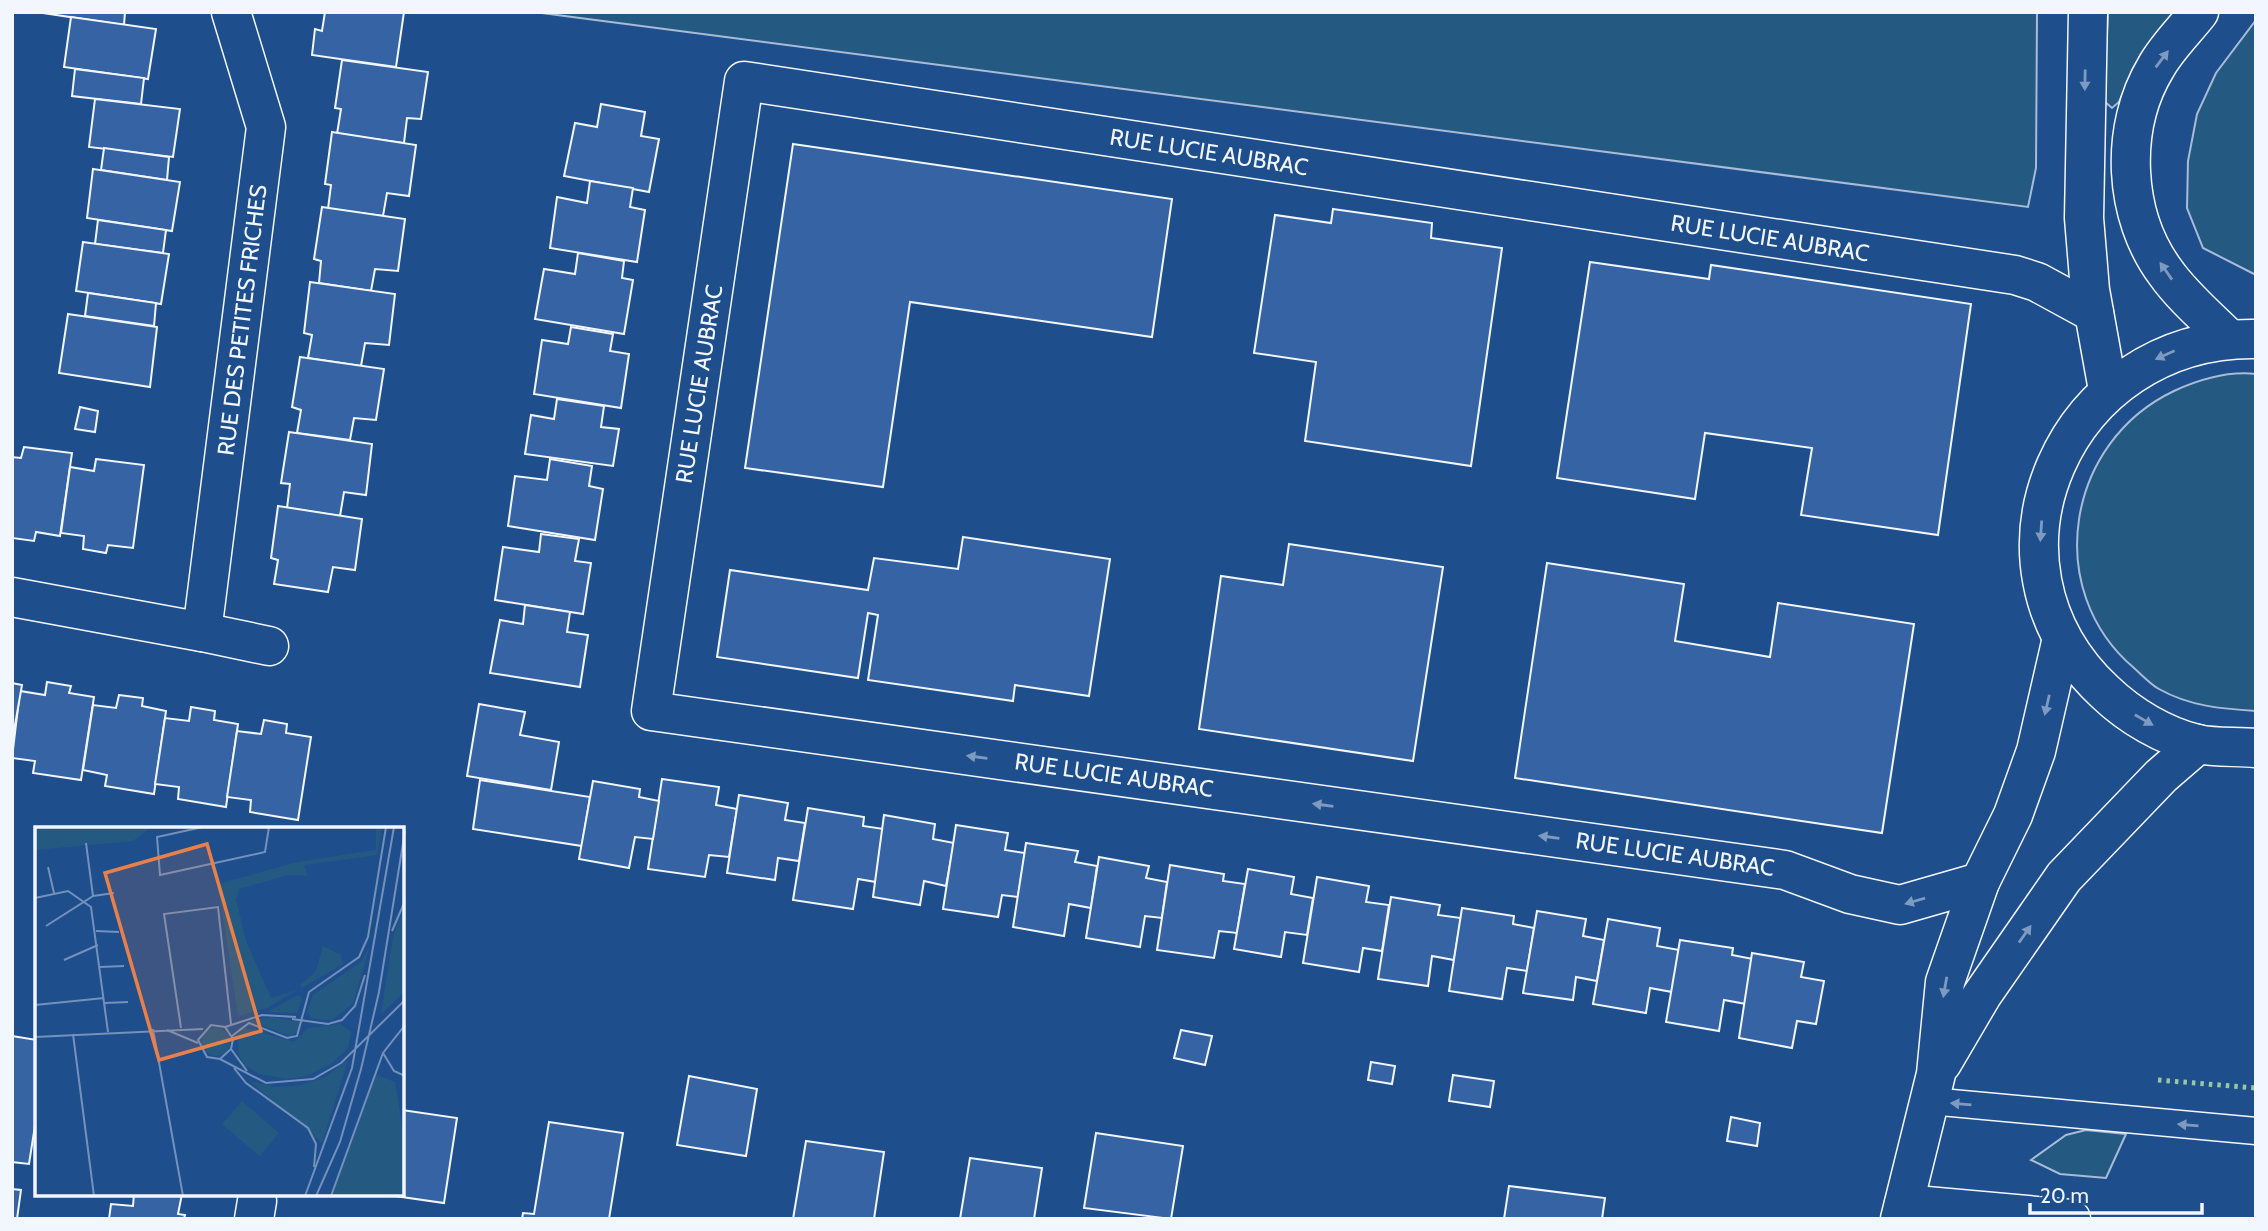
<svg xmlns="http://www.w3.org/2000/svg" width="2268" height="1231" viewBox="0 0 2268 1231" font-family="Cabin,sans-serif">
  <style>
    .green { fill: #245a82; stroke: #a8bbd7; stroke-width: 2 }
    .building { fill: #3563a3; stroke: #f2f6ff; stroke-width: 2 }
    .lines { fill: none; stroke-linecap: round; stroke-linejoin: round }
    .lane-casing { stroke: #f2f6ff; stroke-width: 29 }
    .street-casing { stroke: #f2f6ff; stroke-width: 41 }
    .secondary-casing { stroke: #f2f6ff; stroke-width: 41 }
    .primary-casing { stroke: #f2f6ff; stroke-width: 41 }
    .lane { stroke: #1f4e8c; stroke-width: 26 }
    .street { stroke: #1f4e8c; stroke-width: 38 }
    .secondary { stroke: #1f4e8c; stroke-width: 38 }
    .primary { stroke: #1f4e8c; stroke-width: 38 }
    .hedge { stroke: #97c8a6; stroke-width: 5; stroke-dasharray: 3.5 5; stroke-linecap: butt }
    .oneway { fill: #7e9ac0 }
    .labels { text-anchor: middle; stroke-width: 5; stroke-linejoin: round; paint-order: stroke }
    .street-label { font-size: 23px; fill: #f2f6ff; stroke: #1f4e8c }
    .inset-road { fill: none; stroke: #7391ba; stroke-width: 2 }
    .view { fill: #ea8049; fill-opacity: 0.15; stroke: #ea8049; stroke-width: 3.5 }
    .inset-edge { fill: none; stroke: #f2f6ff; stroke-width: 3.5 }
  </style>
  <rect width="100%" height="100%" fill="#1f4e8c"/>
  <g class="green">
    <path d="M534,12h1503l-1,156 -8,39z"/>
    <path d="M2108,12h66l-33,42 -22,48 -7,6 -8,-7z"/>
    <path d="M2256,20v255l-53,-27 -16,-40 1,-47 9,-47 19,-41z"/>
    <path d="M2256,374v337c-34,-2 -67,-5 -97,-22 -9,-5 -17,-14 -25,-21 -92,-78 -68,-226 40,-277 24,-11 55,-20 82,-17z"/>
    <path d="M2086,1130l40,4 -20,44 -46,-4 -29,-14 35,-25z"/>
  </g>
  <g class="building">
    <path d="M36,12h89l-1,13z"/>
    <path d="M325,12h79l-8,55 -84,-12 3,-26 7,2z"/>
    <path d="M71,17l85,12 -8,50 -84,-12z"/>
    <path d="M342,60l86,12 -7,47 -14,-1 -3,25 -67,-9 4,-25 -6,-1z"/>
    <path d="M75,69l69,9 -3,26 -69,-8z"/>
    <path d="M95,99l85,10 -7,48 -84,-10z"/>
    <path d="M601,104l44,8 -4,24 18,3 -10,53 -85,-16 11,-53 22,4z"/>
    <path d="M332,132l84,13 -7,51 -22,-3 -4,23 -55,-7 3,-24 -6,-1z"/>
    <path d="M793,144l379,55 -20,138 -242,-35 -27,185 -138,-19z"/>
    <path d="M104,148l65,9 -2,23 -66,-10z"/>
    <path d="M93,169l87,13 -8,49 -85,-13z"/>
    <path d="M590,181l43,7 -3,19 15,3 -8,52 -87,-14 7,-51 30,6z"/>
    <path d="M322,207l83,12 -7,52 -23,-2 -4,22 -52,-8 2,-22 -7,-2z"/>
    <path d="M1333,209l99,14 -1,15 71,10 -31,218 -166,-25 11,-79 -62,-9 21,-138 56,8z"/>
    <path d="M98,220l68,10 -3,23 -68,-9z"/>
    <path d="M83,242l86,12 -8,50 -85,-13z"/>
    <path d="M578,253l46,8 -2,17 11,2 -9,54 -89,-15 9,-50 31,5z"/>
    <path d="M1590,262l119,17 2,-14 260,39 -33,231 -137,-20 11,-67 -107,-15 -10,66 -138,-21z"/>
    <path d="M310,282l85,12 -6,51 -24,-2 -4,23 -53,-8 4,-23 -8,-2z"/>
    <path d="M88,293l68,10 -2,23 -69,-10z"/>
    <path d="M68,314l89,13 -7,60 -91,-14z"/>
    <path d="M571,327l42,7 -3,17 19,3 -8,54 -87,-14 8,-54 26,4z"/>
    <path d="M300,357l84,12 -8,51 -22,-2 -4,22 -53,-7 4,-23 -9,-3z"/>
    <path d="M557,399l47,7 -3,21 18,2 -6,37 -88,-12 6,-39 23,4z"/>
    <path d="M80,407l18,4 -3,21 -20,-3z"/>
    <path d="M289,432l83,12 -6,51 -22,-3 -4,24 -53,-8 3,-24 -9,-1z"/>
    <path d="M24,447l48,6 -12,83 -24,-4 -2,9 -22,-3v-81l9,1z"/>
    <path d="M96,459l48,6 -11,83 -25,-3 -2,8 -23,-4 1,-13 -23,-3 9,-66 24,4z"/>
    <path d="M550,459l42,7 -3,20 14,3 -8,51 -87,-14 7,-50 32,4z"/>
    <path d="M278,506l84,13 -7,51 -22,-3 -5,25 -54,-8 4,-24 -7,-2z"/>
    <path d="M541,534l38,5 -4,22 16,2 -8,51 -88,-14 8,-53 36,5z"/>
    <path d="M963,537l147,22 -21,137 -74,-11 -2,16 -145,-21 10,-65 -10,-2 -10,65 -141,-21 13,-87 138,20 6,-32 84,11z"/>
    <path d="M1289,544l154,23 -30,194 -214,-32 22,-153 62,9z"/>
    <path d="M1547,563l137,21 -9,57 95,16 8,-54 136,21 -32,209 -367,-55z"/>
    <path d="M525,605l45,7 -3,20 21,3 -8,52 -90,-14 10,-53 23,4z"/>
    <path d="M47,682l24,4 -2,7 25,4 -13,83 -48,-7 2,-12 -23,-3 8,-67 25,4z"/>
    <path d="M12,683l10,2 -10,57z"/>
    <path d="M119,695l24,3 -1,8 24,5 -12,83 -49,-8 2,-11 -24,-5 10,-65 23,3z"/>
    <path d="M479,704l46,8 -5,23 39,7 -8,48 -84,-14z"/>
    <path d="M191,707l24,4 -1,9 24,4 -12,83 -48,-8 1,-12 -24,-3 10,-66 24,3z"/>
    <path d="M264,720l23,4 -1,9 25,4 -13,83 -48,-8 1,-12 -24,-3 10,-66 24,3z"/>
    <path d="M662,779l57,8 -3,18 21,4 -8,48 -20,-2 -4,22 -57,-8z"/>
    <path d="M480,780l110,17 -8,49 -109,-17z"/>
    <path d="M593,781l47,8 -1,8 20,4 -6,38 -18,-2 -6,31 -50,-9z"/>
    <path d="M739,795l49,8 -3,17 20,3 -6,38 -21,-3 -3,22 -48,-7z"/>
    <path d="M808,808l56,9 -1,9 21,3 -8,53 -18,-3 -5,30 -60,-9z"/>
    <path d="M884,815l51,9 -2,15 21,4 -8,43 -22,-5 -4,24 -47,-8z"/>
    <path d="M956,825l52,8 -3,17 20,3 -7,44 -16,-2 -4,22 -55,-8z"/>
    <path d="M1026,843l52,8 -3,11 22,4 -6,42 -22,-4 -5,32 -51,-9z"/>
    <path d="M1099,857l50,9 -3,12 21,4 -5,36 -17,-2 -5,31 -54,-9z"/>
    <path d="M1170,865l54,9 -1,7 22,3 -8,49 -18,-2 -5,27 -57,-8z"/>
    <path d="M1248,869l46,8 -3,17 22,4 -6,37 -22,-3 -4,25 -47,-8z"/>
    <path d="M1317,877l52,9 -3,16 23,3 -7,46 -19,-3 -4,24 -56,-9z"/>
    <path d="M1391,897l49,8 -2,10 23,3 -7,42 -22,-4 -4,30 -50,-7z"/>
    <path d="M1462,908l52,8 -1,8 21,4 -7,43 -20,-3 -5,31 -53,-8z"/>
    <path d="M1537,911l49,8 -3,17 21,4 -7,41 -21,-4 -3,23 -50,-7z"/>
    <path d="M1608,919l52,9 -3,18 22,4 -7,42 -22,-4 -4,25 -53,-9z"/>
    <path d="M1680,940l53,8 -1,7 21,4 -7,45 -22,-4 -5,31 -53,-9z"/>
    <path d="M1752,953l52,9 -3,15 23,4 -8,43 -19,-3 -5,27 -53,-10z"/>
    <path d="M1181,1030l31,6 -7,29 -31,-7z"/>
    <path d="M12,1036l25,4v73l-8,51 -17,-2z"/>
    <path d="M1371,1062l24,4 -3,18 -24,-4z"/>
    <path d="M1453,1075l41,6 -4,26 -41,-6z"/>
    <path d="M689,1076l68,13 -11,67 -69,-11z"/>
    <path d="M402,1110l55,8 -13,85 -63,-9h21z"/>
    <path d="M1731,1117l29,6 -3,23 -30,-5z"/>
    <path d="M549,1122l74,11 -14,86h-87l1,-6 11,1z"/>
    <path d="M1096,1133l87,13 -12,73 -87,-11z"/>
    <path d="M806,1141l78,11 -10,67h-81z"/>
    <path d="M970,1158l72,10 -8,51h-74z"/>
    <path d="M1509,1186l96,12 -3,21h-98z"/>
    <path d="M12,1189l9,1 -4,29h-5z"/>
    <path d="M134,1194h48l-4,20 7,1 -1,4h-75l2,-15 22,2z"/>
  </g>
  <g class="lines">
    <g class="lane-casing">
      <path id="lane" d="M1930,1101l326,30"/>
    </g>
    <g class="street-casing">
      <g id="street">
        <path d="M12,597l190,35 64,-505 -35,-115"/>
        <path d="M202,632l67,14"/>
        <path d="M1980,882l-80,23 -50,-11 -65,-24 -1134,-159 93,-630 1271,194 22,7 57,31"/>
        <path d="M254,1219l3,-18"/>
      </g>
    </g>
    <g class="secondary-casing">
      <g id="secondary">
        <path d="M2088,12l-4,206 6,72 18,100"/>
        <path d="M2199,12c-14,18 -32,35 -43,55 -37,61 -33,149 10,206 17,24 42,45 63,66"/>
        <path d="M1942,1063l40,-68 82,-118 97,-101 37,-32"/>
        <path d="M1904,1204l167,15"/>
        <path d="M1900,1219l36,-145 9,-92 35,-100 33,-67 23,-64 26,-113"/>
      </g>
    </g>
    <g class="primary-casing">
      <path id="primary" d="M2256,339c-191,-3 -292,222 -151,353 25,24 59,44 92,52 19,4 40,2 59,4"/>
    </g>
    <use href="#lane" class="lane"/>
    <use href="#street" class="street"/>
    <use href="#secondary" class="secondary"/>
    <use href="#primary" class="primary"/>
    <path class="hedge" d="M2158,1080l98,8"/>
  </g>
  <defs><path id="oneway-solid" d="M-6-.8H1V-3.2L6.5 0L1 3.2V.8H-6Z" transform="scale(1.75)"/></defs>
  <g class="oneway">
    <use href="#oneway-solid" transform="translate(2162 59) rotate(-53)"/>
    <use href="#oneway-solid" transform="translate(2085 80) rotate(91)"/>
    <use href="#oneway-solid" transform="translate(2166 271) rotate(-125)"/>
    <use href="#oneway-solid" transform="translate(2165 355) rotate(156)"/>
    <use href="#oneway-solid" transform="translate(2041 531) rotate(94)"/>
    <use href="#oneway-solid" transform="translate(2047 705) rotate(103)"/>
    <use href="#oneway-solid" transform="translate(2144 720) rotate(30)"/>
    <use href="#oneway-solid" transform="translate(977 757) rotate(-172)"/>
    <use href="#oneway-solid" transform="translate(1323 805) rotate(-172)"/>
    <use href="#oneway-solid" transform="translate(1549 837) rotate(-172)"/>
    <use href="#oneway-solid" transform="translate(1915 901) rotate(164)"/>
    <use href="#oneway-solid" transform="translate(2025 934) rotate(-55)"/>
    <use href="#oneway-solid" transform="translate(1945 987) rotate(100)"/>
    <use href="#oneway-solid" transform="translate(1961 1104) rotate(-175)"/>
    <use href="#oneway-solid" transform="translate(2188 1125) rotate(-175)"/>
  </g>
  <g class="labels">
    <g class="street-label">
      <text transform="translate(1209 152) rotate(9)" y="8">RUE LUCIE AUBRAC</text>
      <text transform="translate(1770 238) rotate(9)" y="8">RUE LUCIE AUBRAC</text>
      <text transform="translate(242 320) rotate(-83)" y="8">RUE DES PETITES FRICHES</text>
      <text transform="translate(699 384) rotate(-81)" y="8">RUE LUCIE AUBRAC</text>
      <text transform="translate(1114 775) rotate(8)" y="8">RUE LUCIE AUBRAC</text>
      <text transform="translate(1675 854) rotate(8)" y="8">RUE LUCIE AUBRAC</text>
    </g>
  </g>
  <g transform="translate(35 827)">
    <rect width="369" height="369" fill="#1f4e8c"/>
    <path d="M0,0h117l-19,14 -98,9zM341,0h6l-5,28 -73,10 4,11 -20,-1 -49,14 -3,10 10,42 25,57 26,-8 -30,18 -29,8 -20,-132 79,-22 79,-12zM369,80v85l-23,22 12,-77zM288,119l18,9 2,9 -41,24 -2,-3 16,-14zM335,119l-17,57 -21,17 -20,-1 -5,-7 6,-17 48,-33zM263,168l4,3 -5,15 -30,-1zM237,190l27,5v8l-8,6 -42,-15zM306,197l10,8 -3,16 -17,16 -25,12 -19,3 -27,-5 -16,-9 -6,-12 1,-22 7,-3 48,14 14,-14zM167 215a14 14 0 1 1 28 0a14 14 0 1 1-28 0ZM313,233l-26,83 -72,-62 25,6 26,-2 24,-8zM341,248l19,7 8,48 1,66h-73zM207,274l37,32 -19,23 -38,-32z" fill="#245a82"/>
    <path class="inset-road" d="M168,0l-46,10 3,38 105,-23 4,-25M13,40l6,26M58,69l21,-3M0,71l33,-7 23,16 17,125M11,99l47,-30 -7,-53M61,104l23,1M357,104l13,-30M29,133l34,-15M65,140l24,-1M70,176l23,-1M0,178l69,-7M257,192l36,5 14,-4 13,-14 10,-31M190,200l37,-12 34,2M146,201l-17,-114 54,-7 13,117M118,202l30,167M132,203l31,13M38,207l21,162M197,209l17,-13 38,15 10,-2 12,-44 50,-35 9,-20 18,-110M0,210l168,-8M196,222l16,22M348,226l11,18 11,5M185,232l11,-10 2,-10 -8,-12 -14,-2 -13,15 9,17 13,2 46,24 47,-4 28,-16 64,-63M199,241l12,15 62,45 8,16 -2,23M270,369l47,-128 42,-241M281,369l24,-54 21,-73 18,-77 26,-161M296,369l52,-143 22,-28"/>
    <path class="view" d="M172,17l54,187 -102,29 -54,-187z"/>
    <rect width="369" height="369" class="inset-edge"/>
  </g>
  <rect width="2268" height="1231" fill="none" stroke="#f2f6ff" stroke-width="28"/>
  <path d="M2030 1203v10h172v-10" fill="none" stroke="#f2f6ff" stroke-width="3.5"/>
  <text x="2040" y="1203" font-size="21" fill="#f2f6ff" stroke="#1f4e8c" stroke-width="5" paint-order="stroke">20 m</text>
</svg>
